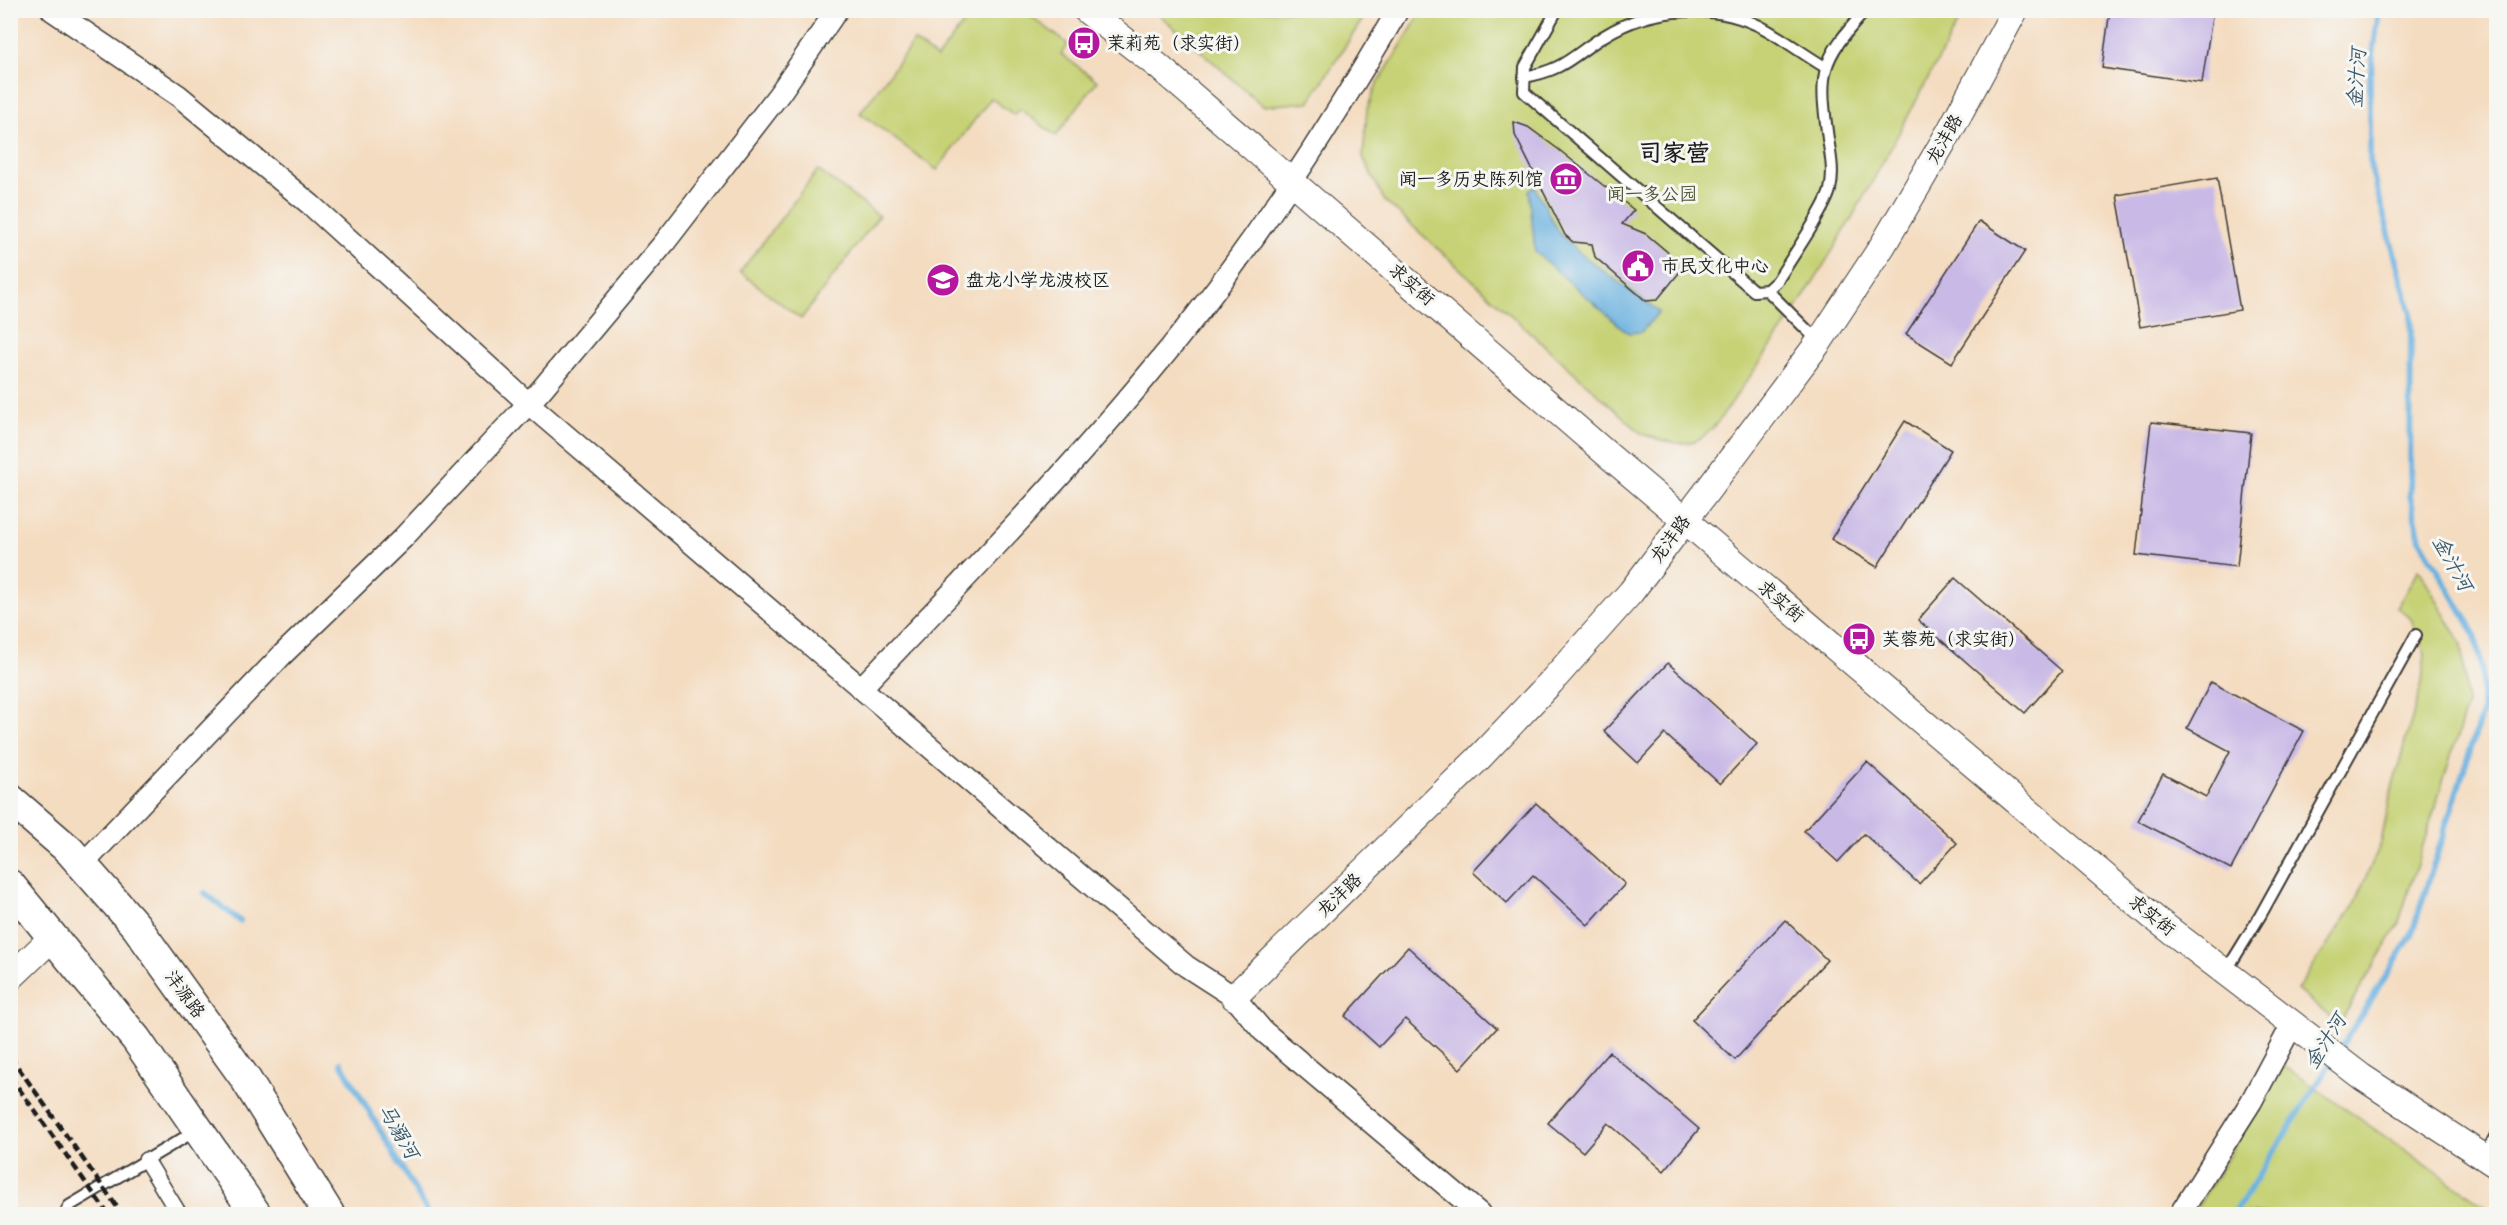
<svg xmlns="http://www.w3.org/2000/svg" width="2507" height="1225" viewBox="0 0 2507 1225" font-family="Mali,'LXGW WenKai TC',sans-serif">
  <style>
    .green { fill: #c6d274; stroke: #717748; stroke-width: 1.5 }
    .water { fill: #69b1e0; stroke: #42667e; stroke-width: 1.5 }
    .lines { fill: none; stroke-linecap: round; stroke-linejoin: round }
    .stream { stroke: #69b1e0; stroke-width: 6 }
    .building { fill: #c9b9e6 }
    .service-casing { stroke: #3c3935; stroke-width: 14 }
    .pedestrian-casing { stroke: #3c3935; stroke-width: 18 }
    .minor-casing { stroke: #3c3935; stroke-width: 24 }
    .tertiary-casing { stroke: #3c3935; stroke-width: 28 }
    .secondary-casing { stroke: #3c3935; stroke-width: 33 }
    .service { stroke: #fff; stroke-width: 10 }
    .pedestrian { stroke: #fff; stroke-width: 15 }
    .minor { stroke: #fff; stroke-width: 21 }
    .tertiary { stroke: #fff; stroke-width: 26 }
    .secondary { stroke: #fff; stroke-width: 30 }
    .rail { stroke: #1c1c1c; stroke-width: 4.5; stroke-dasharray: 9 4.5; stroke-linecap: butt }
    .labels { text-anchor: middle; stroke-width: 6; stroke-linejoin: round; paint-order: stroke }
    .poi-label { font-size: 18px; fill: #1c1c1c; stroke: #f6f6f2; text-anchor: start }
    .street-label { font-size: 18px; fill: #1c1c1c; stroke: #f6f6f2 }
    .park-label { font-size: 18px; fill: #4f5336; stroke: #f6f6f2 }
    .water-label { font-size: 20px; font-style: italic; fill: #3b586a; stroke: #f6f6f2 }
    .district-label { font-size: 24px; font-weight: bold; fill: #1c1c1c; stroke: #f6f6f2 }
  </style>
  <rect width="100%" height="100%" fill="#f6f6f2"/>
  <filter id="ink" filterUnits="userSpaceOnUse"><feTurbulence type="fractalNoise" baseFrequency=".0167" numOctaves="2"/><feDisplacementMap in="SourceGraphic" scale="12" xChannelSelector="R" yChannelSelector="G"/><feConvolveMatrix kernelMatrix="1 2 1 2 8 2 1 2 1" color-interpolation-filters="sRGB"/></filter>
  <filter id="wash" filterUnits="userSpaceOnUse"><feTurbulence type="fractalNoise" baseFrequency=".008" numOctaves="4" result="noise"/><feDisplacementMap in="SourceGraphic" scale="24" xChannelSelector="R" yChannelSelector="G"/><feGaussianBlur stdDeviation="1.35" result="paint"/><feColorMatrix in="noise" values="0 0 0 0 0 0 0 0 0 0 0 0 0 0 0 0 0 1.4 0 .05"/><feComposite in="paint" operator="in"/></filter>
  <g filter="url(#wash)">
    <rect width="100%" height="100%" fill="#f4dcc0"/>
    <g class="green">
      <path d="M973,11h51l44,33 -7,10 36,27 -41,55 -36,-27 -6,6 -23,-17 -54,72 -77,-57 54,-72 23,17z"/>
      <path d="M1155,11h213l-59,91 -46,4z"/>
      <path d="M1422,11h542c-69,130 -136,261 -224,379 -11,16 -26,43 -45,51 -16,6 -38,-2 -53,-7l-258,-234 -21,-43 4,-47 8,-22z"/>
      <path d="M818,170l61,46 -78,103 -61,-47z"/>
      <path d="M2419,569l43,76 5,60 -69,220 -59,99 -42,-34 56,-83 28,-64 11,-55 30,-105 3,-29 -14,-35 -14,-12z"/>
      <path d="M2284,1066l212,148h-303z"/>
    </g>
    <path class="water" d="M1535,187l24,46 22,21 78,58 -18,20 -13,1 -93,-81 -6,-62z"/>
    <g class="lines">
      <g class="stream">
        <path d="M205,893l35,28"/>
        <path d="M2338,1052l73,-116 72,-226 -1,-38 -7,-38 -55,-94 -10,-45 1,-181 -41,-149v-88l9,-67"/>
        <path d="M341,1063l88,151"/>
        <path d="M2234,1214l98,-153"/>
      </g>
    </g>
    <g id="blocks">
      <g class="building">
        <path d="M2110,10h103l-11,73 -100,-15z"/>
        <path d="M1514,122l14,5 30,22 76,61 -12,14 24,10 25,21 8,18 -22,27 -11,1 -51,-44 -3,-13 -19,-2 -8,-7 -50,-100z"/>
        <path d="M2217,178l23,132 -100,17 -23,-132z"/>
        <path d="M1979,221l46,30 -73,112 -46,-29z"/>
        <path d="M1905,421l46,29 -74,117 -46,-28z"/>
        <path d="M2151,422l100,11 -14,134 -101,-12z"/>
        <path d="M1955,578l107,93 -37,42 -107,-93z"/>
        <path d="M1668,663l89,81 -37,40 -55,-50 -27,29 -34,-32z"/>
        <path d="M2211,682l93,49 -73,138 -93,-48 25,-47 43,23 24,-46 -43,-23z"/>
        <path d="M1867,762l90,81 -38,41 -55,-50 -26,28 -34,-31z"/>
        <path d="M1536,803l89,81 -37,41 -55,-50 -26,28 -34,-31z"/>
        <path d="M1785,920l42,40 -92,100 -43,-40z"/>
        <path d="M1408,947l89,81 -37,41 -55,-50 -26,28 -34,-31z"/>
        <path d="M1609,1052l90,77 -35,42 -56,-48 -25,29 -35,-29z"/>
      </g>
    </g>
  </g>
  <g filter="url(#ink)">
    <use href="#blocks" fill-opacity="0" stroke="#3c3935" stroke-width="1.5"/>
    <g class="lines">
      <g class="service-casing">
        <g id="service">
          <path d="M1557,10l-32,57 -1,25 230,199 13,-1 10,-9c12,-19 49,-73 53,-91 4,-17 1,-33 -2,-51 -9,-67 -9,-77 38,-129"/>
          <path d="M1524,77c41,-7 48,-21 80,-41 48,-30 113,-34 163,-6 19,11 38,25 58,37"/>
          <path d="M1767,290l51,51"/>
          <path d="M2225,973l35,-57 156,-281"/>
          <path d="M2484,1157l12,-22"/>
          <path d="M65,1214l4,-8 128,-76"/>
        </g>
      </g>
      <g class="pedestrian-casing">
        <path id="pedestrian" d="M146,1160l33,54"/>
      </g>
      <g class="minor-casing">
        <g id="minor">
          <path d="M52,10l127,86 132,109 218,199 657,562 48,31 29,34 217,183"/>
          <path d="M862,687c97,-102 195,-203 285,-311 96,-113 176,-238 251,-366"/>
          <path d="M82,865l200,-210 121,-117 138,-148 124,-148 115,-149 57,-83"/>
          <path d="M2180,1214l71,-112 41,-77"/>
        </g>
      </g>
      <g class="tertiary-casing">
        <g id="tertiary">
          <path d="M1086,10l72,56 450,389 545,462 209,160 134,88"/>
          <path d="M10,978l43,-41"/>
          <path d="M1234,997l244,-238 73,-77 80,-90 188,-250 64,-97 68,-116 64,-119"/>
        </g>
      </g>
      <g class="secondary-casing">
        <g id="secondary">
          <path d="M10,799l59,51 67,76 109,152 84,136"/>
          <path d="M10,885l126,154 120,175"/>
        </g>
      </g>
      <use href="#service" class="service"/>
      <use href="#pedestrian" class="pedestrian"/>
      <use href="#minor" class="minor"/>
      <use href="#tertiary" class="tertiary"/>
      <use href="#secondary" class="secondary"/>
      <g class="rail">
        <path d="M10,1056l112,158"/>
        <path d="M10,1076l98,138"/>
      </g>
    </g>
  </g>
  <defs>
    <g id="bus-disc" transform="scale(1.725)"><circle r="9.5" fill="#b5179e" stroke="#f6f6f2"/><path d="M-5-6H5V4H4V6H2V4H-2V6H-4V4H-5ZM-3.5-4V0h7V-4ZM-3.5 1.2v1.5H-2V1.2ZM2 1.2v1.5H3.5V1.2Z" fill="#fff"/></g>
    <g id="museum-disc" transform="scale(1.725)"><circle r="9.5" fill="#b5179e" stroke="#f6f6f2"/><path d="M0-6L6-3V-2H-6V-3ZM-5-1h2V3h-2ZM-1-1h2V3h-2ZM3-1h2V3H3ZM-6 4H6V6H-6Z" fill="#fff"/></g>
    <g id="civic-disc" transform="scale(1.725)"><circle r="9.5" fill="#b5179e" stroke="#f6f6f2"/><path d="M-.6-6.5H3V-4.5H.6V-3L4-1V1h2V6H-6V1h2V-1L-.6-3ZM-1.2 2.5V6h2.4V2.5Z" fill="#fff"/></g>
    <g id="school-disc" transform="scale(1.725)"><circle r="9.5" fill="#b5179e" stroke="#f6f6f2"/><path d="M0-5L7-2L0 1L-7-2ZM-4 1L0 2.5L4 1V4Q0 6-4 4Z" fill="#fff"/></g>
  </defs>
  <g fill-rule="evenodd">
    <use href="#bus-disc" x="1084" y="43"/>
    <use href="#museum-disc" x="1566" y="179"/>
    <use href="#civic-disc" x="1638" y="266"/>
    <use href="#school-disc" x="943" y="280"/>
    <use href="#bus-disc" x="1859" y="639"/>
  </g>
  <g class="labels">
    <g class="poi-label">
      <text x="1107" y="49">茉莉苑（求实街）</text>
      <text x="1543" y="185" text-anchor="end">闻一多历史陈列馆</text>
      <text x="1661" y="272">市民文化中心</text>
      <text x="966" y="286">盘龙小学龙波校区</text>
      <text x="1882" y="645">芙蓉苑（求实街）</text>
    </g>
    <g class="street-label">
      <text transform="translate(1944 139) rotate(-60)" y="6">龙沣路</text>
      <text transform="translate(1412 284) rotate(41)" y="6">求实街</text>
      <text transform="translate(1670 539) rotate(-54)" y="6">龙沣路</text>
      <text transform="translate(1781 601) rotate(40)" y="6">求实街</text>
      <text transform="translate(1339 895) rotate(-44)" y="6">龙沣路</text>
      <text transform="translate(2152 915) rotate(39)" y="6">求实街</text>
      <text transform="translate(185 994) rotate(54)" y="6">沣源路</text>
    </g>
    <g class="park-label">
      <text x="1652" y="200">闻一多公园</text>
    </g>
    <g class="water-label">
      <text transform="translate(2356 78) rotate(-86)" y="7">金汁河</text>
      <text transform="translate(2453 563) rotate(61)" y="7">金汁河</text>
      <text transform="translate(2325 1041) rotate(-58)" y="7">金汁河</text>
      <text transform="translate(399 1131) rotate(60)" y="7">马溺河</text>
    </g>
    <g class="district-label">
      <text x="1674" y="161">司家营</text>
    </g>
  </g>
  <rect width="2507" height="1225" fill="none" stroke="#f6f6f2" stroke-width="36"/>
</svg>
